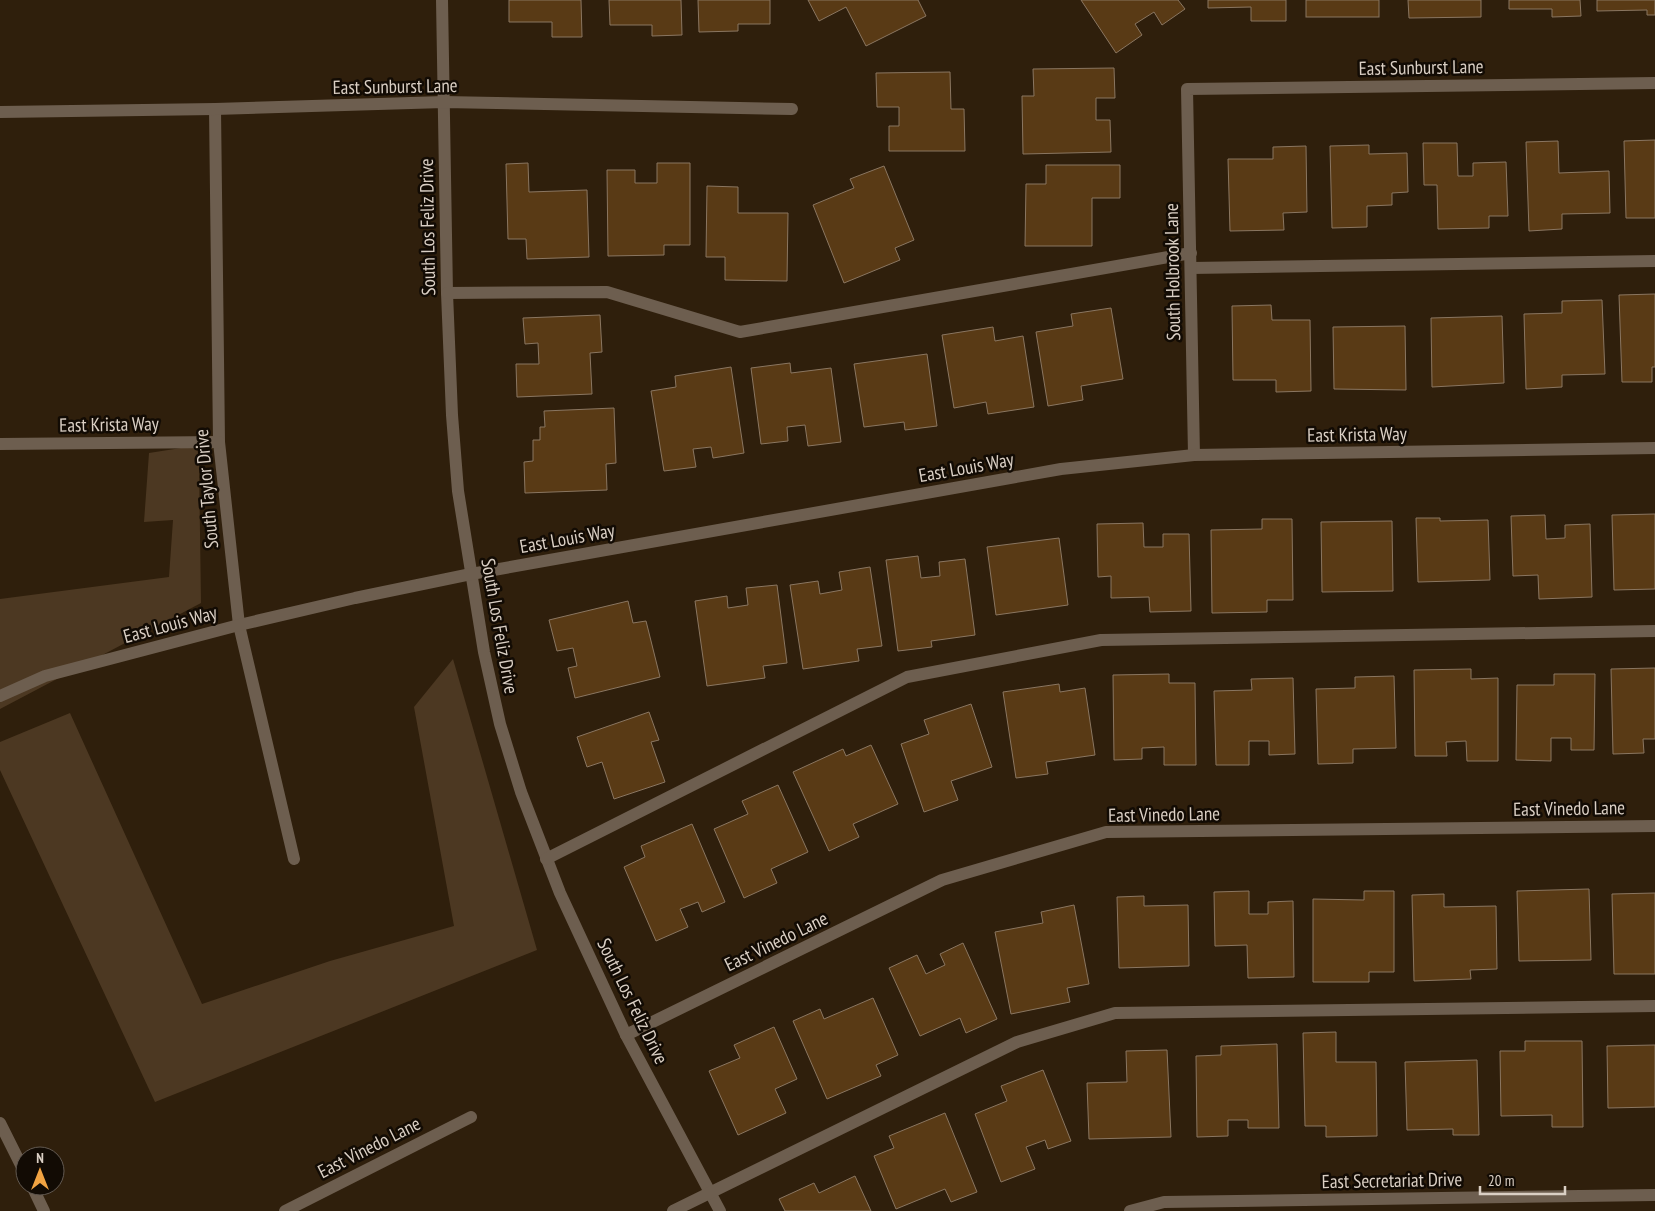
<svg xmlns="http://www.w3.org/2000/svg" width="1655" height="1211" viewBox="0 0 1655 1211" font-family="'PT Sans Narrow',sans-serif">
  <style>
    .green { fill: #4c3822 }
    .building { fill: #593a15; stroke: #8a7661 }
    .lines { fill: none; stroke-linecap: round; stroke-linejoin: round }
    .minor { stroke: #6d5e4f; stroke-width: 12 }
    .labels { text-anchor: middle; stroke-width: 5; stroke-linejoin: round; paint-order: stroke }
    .street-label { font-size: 19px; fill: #dacfc4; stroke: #120b04 }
  </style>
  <rect width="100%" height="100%" fill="#2f1f0c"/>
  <g class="green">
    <path d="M219,442l-20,20 2,141 -201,106v-110l169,-22 4,-57 -29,2 5,-69z"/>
    <path d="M453,659l84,291 -382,152 -155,-332v-28l70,-29 132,291 128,-43 124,-35 -40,-219z"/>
  </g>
  <g class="building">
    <path d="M509,0h72l1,37h-30v-15h-43z"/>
    <path d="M609,0h72l1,35 -30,1v-11h-42z"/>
    <path d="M698,0h72v24h-32v7l-39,1z"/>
    <path d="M808,0h110l8,16 -60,30 -20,-39 -27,14z"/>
    <path d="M1081,0h97l7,9 -23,16 -8,-13 -19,12 7,11 -26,18z"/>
    <path d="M1208,0h78v21h-35v-14l-43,1z"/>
    <rect x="1306" y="0" width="73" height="17"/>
    <path d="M1408,0h73v17l-72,1z"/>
    <path d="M1509,0h71l1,16 -29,1v-8h-43z"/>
    <path d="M1597,0h58v15h-8v-5l-50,1z"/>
    <path d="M1114,68l1,30h-19v22h14l1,32 -88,2 -1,-58h12l-1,-27z"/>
    <path d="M950,72l1,37h13l1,42h-76v-25h10v-19h-22l-1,-34z"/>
    <path d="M1655,140v78h-29l-2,-77z"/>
    <path d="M1558,141l1,32 50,-2 1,42 -48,1v15l-33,2 -3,-89z"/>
    <path d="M1423,143h34l1,33h15v-13l33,-1 2,54h-19v12l-51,1 -1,-44h-13z"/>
    <path d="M1369,145v9l38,-1 1,39 -16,1v12l-25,1v21l-35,1 -2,-82z"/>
    <path d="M1306,146l1,66 -24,1 1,17 -54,1 -2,-72h45v-12z"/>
    <path d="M528,163l1,29 58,-2 2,67 -62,2 -1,-20h-18l-2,-75z"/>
    <path d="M657,163h33v82h-26v10l-56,1 -1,-86h28v13h22z"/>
    <path d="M1046,165h74v33h-28v48h-67l1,-62h20z"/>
    <path d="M884,166l30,74 -19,8 5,12 -56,23 -31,-78 41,-17 -4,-9z"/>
    <path d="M707,186l31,1v26h50l-1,68 -62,-1v-23h-19z"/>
    <path d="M1655,294v73h-3v15h-30l-3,-87z"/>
    <path d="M1602,300l3,74 -43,1v12l-36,2 -2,-75 38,-1v-12z"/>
    <path d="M1271,305l1,15h38l1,71 -35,1v-12h-43l-1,-74z"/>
    <path d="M1111,308l12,71 -42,7 2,14 -35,6 -12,-74 37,-6 -2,-12z"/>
    <path d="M600,315l2,37 -12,1 2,41 -75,3 -1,-33h23l-1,-21 -13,1 -2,-26z"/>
    <path d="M1502,316l2,67 -72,4 -1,-69z"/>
    <path d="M1405,326l1,64 -72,-1 -1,-62z"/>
    <path d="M993,327l2,14 28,-5 11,71 -46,7 -2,-12 -32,6 -12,-73z"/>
    <path d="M927,354l10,72 -32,4 -1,-8 -40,5 -10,-63z"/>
    <path d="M790,363l1,10 40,-5 10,74 -33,4 -3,-21 -18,2 1,14 -27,3 -10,-76z"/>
    <path d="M731,367l13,86 -31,5 -2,-11 -18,2 3,18 -32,4 -13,-80 25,-4 -1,-11z"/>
    <path d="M614,408l2,55 -10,1 1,26 -82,3 -1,-31 9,-1v-21h7v-13h5l-1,-16z"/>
    <path d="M1655,514v75l-41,1 -2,-75z"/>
    <path d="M1545,515l1,24 19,-1v-13l25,-1 2,73 -53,2 -1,-24 -25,1 -2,-60z"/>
    <path d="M1416,518h24v3l48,-1 2,60 -72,2z"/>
    <path d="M1262,519h30l1,81h-26v12l-55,1 -1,-83 51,-1z"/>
    <path d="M1392,521l1,70 -71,1 -1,-70z"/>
    <path d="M1143,523l1,24h19v-13h26l2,77 -41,1 -1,-15 -38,1v-22l-13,1 -1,-53z"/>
    <path d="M1059,538l9,67 -72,10 -9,-68z"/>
    <path d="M918,556l3,22 19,-2 -1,-14 26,-3 10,76 -44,6 1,6 -34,4 -12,-91z"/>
    <path d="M870,567l12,79 -25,3 2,12 -56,8 -13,-84 28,-4 2,13 22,-4 -3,-18z"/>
    <path d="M777,585l10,78 -24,3 2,12 -58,8 -12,-85 32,-5 1,12 20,-3 -2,-17z"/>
    <path d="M628,601l5,22 13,-2 14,56 -85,21 -7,-30 9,-2 -4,-18 -16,3 -8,-31z"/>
    <path d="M1655,668v71h-12l1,14 -31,1 -2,-85z"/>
    <path d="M1471,669v10l27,-1v83h-31l-1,-20 -20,1 1,14h-32l-1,-86z"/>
    <path d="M1169,674v9h26l1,82h-32v-18l-22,1v11l-28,1 -1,-85z"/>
    <path d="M1554,674h41l-1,76h-23v-12h-20v23l-35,-1 1,-75h37z"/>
    <path d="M1394,676l2,72 -43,1v14l-35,1 -2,-75 39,-1v-11z"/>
    <path d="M1293,678l2,76 -26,1v-14h-20v24h-33l-2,-74 38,-1 -1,-11z"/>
    <path d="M1059,684l1,8 25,-4 10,67 -49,7 2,12 -32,4 -13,-86z"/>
    <path d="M971,704l21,63 -41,14 7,19 -34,12 -23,-68 28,-10 -5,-14z"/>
    <path d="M649,712l10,28 -8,2 14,40 -51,17 -12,-37 -15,5 -10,-30z"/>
    <path d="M871,745l27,59 -45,20 6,13 -30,14 -36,-79 50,-23 3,7z"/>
    <path d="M778,785l30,67 -37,17 6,14 -33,15 -30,-69 34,-15 -6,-13z"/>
    <path d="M692,824l33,78 -23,10 -4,-10 -18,7 8,18 -32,14 -32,-74 21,-10 -4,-11z"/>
    <path d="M1589,889l2,71 -72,1 -2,-70z"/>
    <path d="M1249,891v23h19v-12l25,-1 1,76 -46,1 -1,-33 -32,1 -1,-54z"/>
    <path d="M1364,891h30v81h-25v10h-56v-83l51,1z"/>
    <path d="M1655,893v81h-41l-2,-80z"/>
    <path d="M1444,894v13l52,-1 1,63 -27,1 1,9 -57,2 -2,-86z"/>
    <path d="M1144,896v10l44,-1 1,61 -70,2 -2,-71z"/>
    <path d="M1074,905l15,79 -22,4 3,14 -59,12 -16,-82 48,-9 -2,-11z"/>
    <path d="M963,943l34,76 -31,14 -6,-15 -40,18 -31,-68 28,-13 9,19 19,-9 -5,-11z"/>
    <path d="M873,998l25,57 -22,10 5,11 -54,23 -34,-78 27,-12 4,10z"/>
    <path d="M774,1027l23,52 -22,10 11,24 -48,22 -29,-64 31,-13 -6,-13z"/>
    <path d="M1336,1032v30h40l1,74 -51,1v-11h-21l-2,-93z"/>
    <path d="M1525,1041h57l1,86h-31v-12l-51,1 -1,-65h25z"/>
    <path d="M1277,1044l2,84h-31v-8h-20v16l-31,1 -1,-81 25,-1v-9z"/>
    <path d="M1655,1045v62l-47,1 -1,-62z"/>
    <path d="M1167,1050l4,87 -82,2 -2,-56 40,-1 -1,-31z"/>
    <path d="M1477,1060l2,75h-26v-6l-46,1 -2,-68z"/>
    <path d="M1043,1070l28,71 -23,8 -3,-9 -19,7 9,22 -34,13 -26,-68 32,-13 -6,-15z"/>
    <path d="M945,1113l32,79 -26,10 -6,-13 -49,20 -22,-53 20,-8 -5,-12z"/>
    <path d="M855,1176l16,35h-86l-6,-12 35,-16 5,10z"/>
  </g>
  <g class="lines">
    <g class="minor">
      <path d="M442,0l5,293 5,122 6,76 26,161 16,72 21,68 39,101 66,142 94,176"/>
      <path d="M215,109l4,333 20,183 55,234"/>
      <path d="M0,112l215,-3 229,-7 348,7"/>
      <path d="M1191,268l464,-7"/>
      <path d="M447,293l160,-1 133,40 451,-79"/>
      <path d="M0,444l219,-2"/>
      <path d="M1194,455l-7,-366 468,-6"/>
      <path d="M0,696l45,-20 194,-51 116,-27 116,-24 590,-105 133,-14 461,-7"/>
      <path d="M546,859l361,-182 194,-37 554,-9"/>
      <path d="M626,1035l316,-155 164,-48 549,-6"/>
      <path d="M0,1123l25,50"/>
      <path d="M32,1186l12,25"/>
      <path d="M285,1211l186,-94"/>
      <path d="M673,1211l344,-169 98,-29 540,-7"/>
      <path d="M1130,1211l34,-9 491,-7"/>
    </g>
  </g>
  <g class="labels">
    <g class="street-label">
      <text transform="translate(1421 67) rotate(-1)" y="7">East Sunburst Lane</text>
      <text transform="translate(395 86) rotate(-1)" y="7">East Sunburst Lane</text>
      <text transform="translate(427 227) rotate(-91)" y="7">South Los Feliz Drive</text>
      <text transform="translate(1172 272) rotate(-91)" y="7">South Holbrook Lane</text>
      <text transform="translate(109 424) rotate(-1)" y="7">East Krista Way</text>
      <text transform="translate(1357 434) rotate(-1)" y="7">East Krista Way</text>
      <text transform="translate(966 467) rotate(-10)" y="7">East Louis Way</text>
      <text transform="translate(206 489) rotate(-95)" y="7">South Taylor Drive</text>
      <text transform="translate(567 538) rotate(-10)" y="7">East Louis Way</text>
      <text transform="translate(170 624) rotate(-15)" y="7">East Louis Way</text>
      <text transform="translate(500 626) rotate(80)" y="7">South Los Feliz Drive</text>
      <text transform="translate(1569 808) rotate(-1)" y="7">East Vinedo Lane</text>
      <text transform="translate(1164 814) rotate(-1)" y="7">East Vinedo Lane</text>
      <text transform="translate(776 941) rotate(-26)" y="7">East Vinedo Lane</text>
      <text transform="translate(633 1001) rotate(64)" y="7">South Los Feliz Drive</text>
      <text transform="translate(369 1147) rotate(-27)" y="7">East Vinedo Lane</text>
      <text transform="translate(1392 1180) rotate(-1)" y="7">East Secretariat Drive</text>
    </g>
  </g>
  <g transform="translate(40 1171)"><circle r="24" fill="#120b04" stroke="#625951"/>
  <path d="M0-4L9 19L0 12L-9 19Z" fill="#f3a442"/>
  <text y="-8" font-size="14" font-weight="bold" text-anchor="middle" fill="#dacfc4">N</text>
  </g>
  <path d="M1480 1186v8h85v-8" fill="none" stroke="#dacfc4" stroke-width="2.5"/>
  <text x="1488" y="1186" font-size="15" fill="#dacfc4" stroke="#120b04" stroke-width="4" paint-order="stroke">20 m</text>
</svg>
